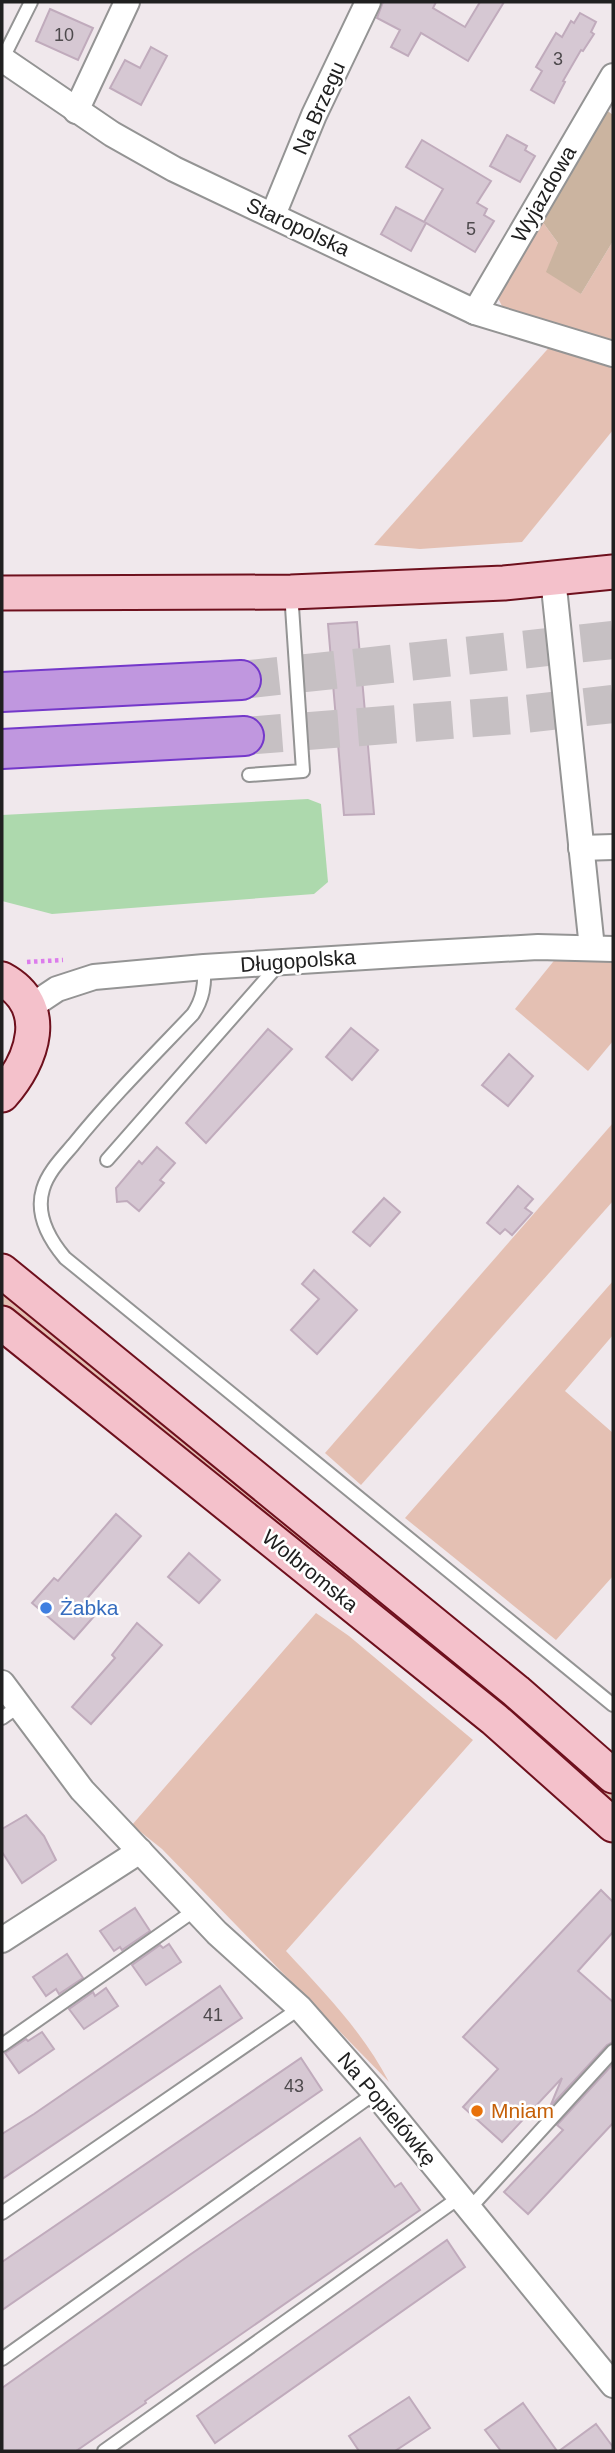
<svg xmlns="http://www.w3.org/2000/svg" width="615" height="2453" viewBox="0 0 615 2453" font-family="Arial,sans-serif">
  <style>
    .grass { fill: #e4c0b3 }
    .forest { fill: #cbb4a0 }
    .water { fill: #add9ad }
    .building { fill: #d6c8d3; stroke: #c0abbc; stroke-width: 2 }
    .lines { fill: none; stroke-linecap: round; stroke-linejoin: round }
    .highway-tunnel { stroke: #c6c0c3; stroke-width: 38; stroke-dasharray: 38 19; stroke-linecap: butt }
    .lane-casing { stroke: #949494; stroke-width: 16 }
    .street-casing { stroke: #949494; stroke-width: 28 }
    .secondary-casing { stroke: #6e101d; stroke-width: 37 }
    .highway-casing { stroke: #7438ca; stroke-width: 42 }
    .path { stroke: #dc7cec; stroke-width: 4.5; stroke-dasharray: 3.5 3.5; stroke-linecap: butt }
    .lane { stroke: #fff; stroke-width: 12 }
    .street { stroke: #fff; stroke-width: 24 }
    .secondary { stroke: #f4c1cb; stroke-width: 33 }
    .highway { stroke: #c097df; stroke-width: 38 }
    .shop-dot { fill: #3f7fe0; stroke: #fff; stroke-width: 2.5 }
    .food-dot { fill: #e8710a; stroke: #fff; stroke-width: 2.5 }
    .labels { text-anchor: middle; stroke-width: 5; stroke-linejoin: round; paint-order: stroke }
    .number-label { font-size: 18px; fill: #4e4a4d }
    .street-label { font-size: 21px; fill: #202020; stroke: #fff }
    .shop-label { font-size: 21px; fill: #366cbe; stroke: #fff; text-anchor: start }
    .food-label { font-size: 21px; fill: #c56008; stroke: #fff; text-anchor: start }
  </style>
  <rect width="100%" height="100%" fill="#f0e8ec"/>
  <g class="grass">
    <path d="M539,217l19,26 23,51 32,-53v101l-110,-34 -6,-12z"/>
    <path d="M553,343l60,19v68l-91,112 -102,7 -46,-4z"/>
    <path d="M557,957l56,1v83l-25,30 -73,-62z"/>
    <path d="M613,1123v78l-252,284 -36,-32z"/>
    <path d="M613,1281v54l-48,56 48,42v143l-57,64 -151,-122z"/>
    <path d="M2,1293l513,416 98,85v9l-102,-88 -509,-409z"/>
    <path d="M316,1613l33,23 124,104 -187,211c38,41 77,81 103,131l-227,-233 -30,-24z"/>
  </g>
  <path class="forest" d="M605,109l8,6v126l-32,53 -35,-22 12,-29 -19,-26z"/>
  <path class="water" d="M308,799l13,5 7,78 -14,12 -262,20 -50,-13v-86z"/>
  <g class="building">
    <path d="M383,2h53l-3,6 32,19 15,-25h24l-36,59 -47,-28 -13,23 -17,-9 9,-17 -23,-12z"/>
    <path d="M50,9l43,19 -15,32 -42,-19z"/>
    <path d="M580,13l16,9 -5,10 3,2 -11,17 -2,-1 -18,31 2,1 -11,21 -23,-13 11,-19 -6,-4 20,-34 6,4 9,-16 3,2z"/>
    <path d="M151,47l16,9 -26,49 -31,-17 15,-28 15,8z"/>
    <path d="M507,135l20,11 -2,4 10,6 -15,26 -30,-16z"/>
    <path d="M422,140l69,41 -14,22 10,6 -3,6 10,6 -19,31 -49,-29 -15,28 -30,-17 15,-27 28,15 19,-33 -37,-22z"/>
    <path d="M357,622l17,192 -30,1 -16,-191z"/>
    <path d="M351,1028l27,22 -26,30 -26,-23z"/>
    <path d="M268,1029l24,20 -86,94 -20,-20z"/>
    <path d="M509,1054l24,22 -25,30 -26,-21z"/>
    <path d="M157,1147l18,16 -15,17 4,3 -25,28 -12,-10 -10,1 -1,-14 23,-27 3,3z"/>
    <path d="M518,1186l15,13 -8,9 7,5 -20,22 -7,-6 -5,5 -13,-11z"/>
    <path d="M384,1198l16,14 -30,34 -17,-14z"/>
    <path d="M314,1270l43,40 -40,44 -26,-24 28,-31 -17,-15z"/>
    <path d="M116,1514l25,22 -58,67 13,11 -22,25 -42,-36 22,-25 4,3z"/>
    <path d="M189,1553l31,27 -21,23 -31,-26z"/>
    <path d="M137,1623l25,22 -71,79 -19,-17 43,-49 -3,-3z"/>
    <path d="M26,1815l18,21 12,24 -34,23 -20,-31v-23z"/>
    <path d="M601,1890l12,12v30l-35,39 35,31v40l-6,3 -57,62 12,-29 -60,64 -39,-35 35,-38 -35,-32z"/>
    <path d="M135,1908l15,23 -28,19 -2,-3 -6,4 -14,-20z"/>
    <path d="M169,1944l12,18 -35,23 -14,-20 28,-20 3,3z"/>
    <path d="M67,1954l16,24 -24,16 -3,-5 -10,7 -13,-19z"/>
    <path d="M220,1986l22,32 -240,161v-45l32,-20z"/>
    <path d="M106,1988l12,18 -34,23 -15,-20 24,-17 2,4z"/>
    <path d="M42,2032l12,17 -35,24 -14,-20 21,-14 2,2z"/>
    <path d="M301,2058l21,32 -320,220v-48z"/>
    <path d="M613,2064v59l-85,91 -24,-22 59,-62 -6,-5z"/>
    <path d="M360,2138l35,49 6,-4 19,27 -275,191 1,2 -70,48h-74v-63l189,-134z"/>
    <path d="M447,2240l18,27 -250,176 -18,-27z"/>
    <path d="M409,2397l21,31 -35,23h-36l-10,-15z"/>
    <path d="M523,2403l34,48h-56l-16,-21z"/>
    <path d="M596,2424l17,23v4h-54z"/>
  </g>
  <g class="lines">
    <g class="highway-tunnel">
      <path d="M241,680l372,-40"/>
      <path d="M244,736l271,-21 98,-11"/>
    </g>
    <g class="lane-casing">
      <g id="lane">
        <path d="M2,60l29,-58"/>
        <path d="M249,775l54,-4 -12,-179"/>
        <path d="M204,967c1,18 -1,32 -11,47 -41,43 -83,85 -120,131 -11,13 -25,27 -30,44 -8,26 6,50 22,69l548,447"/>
        <path d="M107,1160l173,-197"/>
        <path d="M2,1718l17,-12"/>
        <path d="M2,2045l193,-135"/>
        <path d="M470,2208l143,-157"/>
        <path d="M2,2213l298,-205"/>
        <path d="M2,2359l373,-266"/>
        <path d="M104,2451l356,-254"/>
      </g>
    </g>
    <g class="street-casing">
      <g id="street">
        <path d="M2,59l110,75 62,35 301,143 138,42"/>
        <path d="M76,111l51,-109"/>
        <path d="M273,215l41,-100 54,-113"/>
        <path d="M475,312l138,-236"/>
        <path d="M553,578l39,370"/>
        <path d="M581,848l32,-1"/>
        <path d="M30,1007l27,-18 37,-12 110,-10 209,-13 125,-7 75,2"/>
        <path d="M2,1683l80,107 135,143 83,75 75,85 238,292"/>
        <path d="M2,1940l138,-89"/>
      </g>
    </g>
    <g class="secondary-casing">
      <g id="secondary">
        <path d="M2,593l289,-1 213,-9 109,-11"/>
        <path d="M2,979c50,27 31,81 0,116"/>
        <path d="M2,1271l514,420 97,85"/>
        <path d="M2,1323l492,396 119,106"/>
      </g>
    </g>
    <g class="highway-casing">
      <g id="highway">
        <path d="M2,692l239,-12"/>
        <path d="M2,749l242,-13"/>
      </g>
    </g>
    <path class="path" d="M27,962l36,-2"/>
    <use href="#lane" class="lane"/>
    <use href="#street" class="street"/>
    <use href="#secondary" class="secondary"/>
    <use href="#highway" class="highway"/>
  </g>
  <circle class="shop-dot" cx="46" cy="1608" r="7"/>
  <circle class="food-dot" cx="477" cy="2111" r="7"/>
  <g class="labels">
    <g class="number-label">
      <text x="64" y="41">10</text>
      <text x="558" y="65">3</text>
      <text x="471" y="235">5</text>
      <text x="213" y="2021">41</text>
      <text x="294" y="2092">43</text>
    </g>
    <g class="street-label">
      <text transform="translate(319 108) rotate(-66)" y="7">Na Brzegu</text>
      <text transform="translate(544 194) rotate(-60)" y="7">Wyjazdowa</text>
      <text transform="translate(298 227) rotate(25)" y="7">Staropolska</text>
      <text transform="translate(298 961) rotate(-4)" y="7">Długopolska</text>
      <text transform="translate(310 1571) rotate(39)" y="7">Wolbromska</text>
      <text transform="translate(387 2109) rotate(50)" y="7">Na Popielówkę</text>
    </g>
    <g class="shop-label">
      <text x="60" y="1615">Żabka</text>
    </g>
    <g class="food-label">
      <text x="491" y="2118">Mniam</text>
    </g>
  </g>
  <rect width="615" height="2453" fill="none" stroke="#202020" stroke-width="7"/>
</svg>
